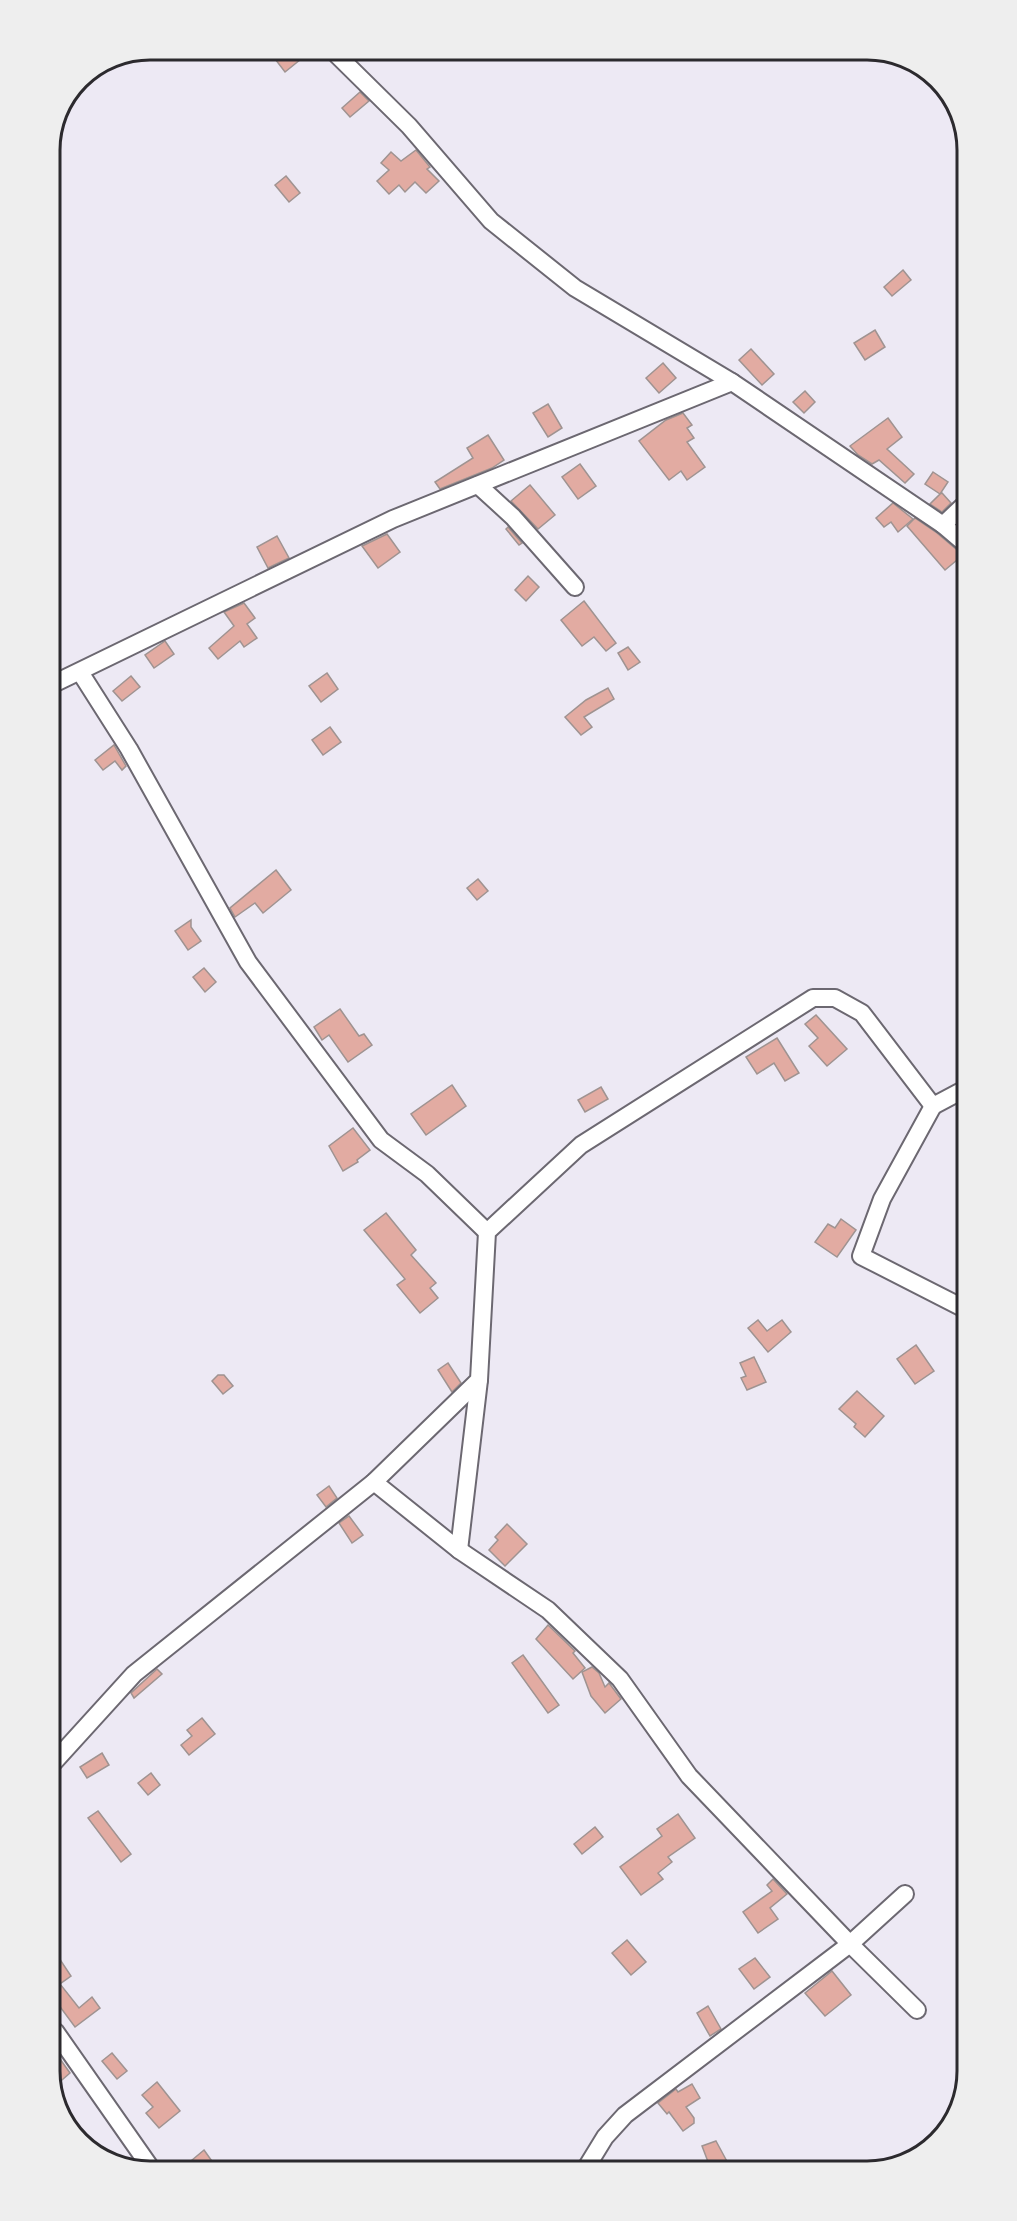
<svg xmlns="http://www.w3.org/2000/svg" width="1017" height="2221" viewBox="0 0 1017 2221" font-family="'DM Sans',sans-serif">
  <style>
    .building { fill: #e2aba2; stroke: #9f9391; stroke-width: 1.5 }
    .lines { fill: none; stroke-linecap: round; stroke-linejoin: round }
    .minor-casing { stroke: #6c6871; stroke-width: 20 }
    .minor { stroke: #fff; stroke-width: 16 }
    .rim { fill: none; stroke: #2c2a2e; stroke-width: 3 }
  </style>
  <rect width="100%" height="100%" fill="#ede9f4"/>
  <g class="building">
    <path d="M272,55h34l-21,17z"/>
    <path d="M360,92l9,9 -19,16 -8,-9z"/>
    <path d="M416,150l14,17 -3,2 12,12 -13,12 -11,-11 -10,10 -6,-7 -10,9 -12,-13 12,-11 -8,-7 10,-11 10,9z"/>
    <path d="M286,176l14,17 -11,9 -14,-17z"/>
    <path d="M903,270l8,10 -19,16 -8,-9z"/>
    <path d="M875,330l10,17 -20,13 -11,-17z"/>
    <path d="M751,349l23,25 -12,11 -23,-25z"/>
    <path d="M663,363l13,15 -17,15 -13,-15z"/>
    <path d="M805,391l10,11 -11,11 -11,-11z"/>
    <path d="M548,404l14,24 -14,9 -15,-24z"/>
    <path d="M683,413l9,12 -5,3 7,10 -7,4 18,25 -18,13 -6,-9 -12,9 -30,-39 27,-21z"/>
    <path d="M888,418l14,19 -15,12 27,25 -9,9 -26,-23 -7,4 -14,-9 -8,-9z"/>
    <path d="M488,435l16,25 -12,8 -52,21 -5,-7 38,-24 -6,-10z"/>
    <path d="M580,464l16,22 -18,13 -16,-22z"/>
    <path d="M933,472l15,10 -8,12 2,-1 9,10 -9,9 -12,-8 10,-10 -15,-10z"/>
    <path d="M530,485l25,30 -17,14 -27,-28z"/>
    <path d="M893,503l20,16 -15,13 -7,-10 -7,5 -8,-9z"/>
    <path d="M915,518l22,15 26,22 -18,15 -38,-44z"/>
    <path d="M508,527l14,16 -3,2 -13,-16z"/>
    <path d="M387,534l13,18 -22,16 -16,-22z"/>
    <path d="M277,536l12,22 -21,10 -11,-21z"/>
    <path d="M528,576l11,11 -13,14 -11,-11z"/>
    <path d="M584,601l32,42 -10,8 -12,-14 -12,9 -21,-26z"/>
    <path d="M244,603l11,15 -8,6 10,14 -13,9 -4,-6 -22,18 -9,-11 25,-22 -10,-14z"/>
    <path d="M165,641l9,13 -20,14 -9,-13z"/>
    <path d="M628,647l12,15 -12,8 -10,-17z"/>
    <path d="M327,673l11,16 -17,13 -12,-16z"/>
    <path d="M131,676l9,11 -18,14 -9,-10z"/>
    <path d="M608,688l6,11 -30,18 8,10 -11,8 -16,-18 21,-17z"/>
    <path d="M330,727l11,15 -18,13 -11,-15z"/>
    <path d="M114,745l12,21 -4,4 -7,-9 -12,9 -8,-10z"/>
    <path d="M276,870l15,20 -28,23 -8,-10 -20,14 -5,-9z"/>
    <path d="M478,879l10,12 -11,9 -10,-12z"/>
    <path d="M191,920v7l10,14 -13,9 -13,-19z"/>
    <path d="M204,968l12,14 -11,10 -12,-15z"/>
    <path d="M340,1009l19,27 5,-2 8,11 -24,17 -19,-27 -7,5 -8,-13z"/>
    <path d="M816,1015l31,34 -20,17 -18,-20 9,-8 -13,-14z"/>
    <path d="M777,1038l22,35 -14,8 -11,-18 -17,11 -11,-17z"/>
    <path d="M452,1085l14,21 -40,29 -15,-21z"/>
    <path d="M601,1087l7,12 -23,13 -7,-12z"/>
    <path d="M353,1128l17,22 -13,10 1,2 -15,9 -14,-25z"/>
    <path d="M386,1213l30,37 -5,5 25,28 -6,5 8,10 -18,15 -23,-28 8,-6 -41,-49z"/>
    <path d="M841,1219l15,11 -19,27 -22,-15 13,-18 7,4z"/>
    <path d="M758,1320l9,11 15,-11 9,12 -23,20 -20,-24z"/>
    <path d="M916,1345l18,26 -19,13 -18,-25z"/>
    <path d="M754,1357l12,25 -19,8 -6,-12 5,-2 -6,-13z"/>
    <path d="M448,1363l13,20 -9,9 -14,-22z"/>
    <path d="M218,1375h6l9,11 -10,8 -11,-13z"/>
    <path d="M857,1391l27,25 -19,21 -11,-10 2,-3 -17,-15z"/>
    <path d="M329,1486l8,12 -11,9 -9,-12z"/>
    <path d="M349,1516l14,19 -11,8 -13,-20z"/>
    <path d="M507,1524l20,20 -22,22 -16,-16 9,-10 -3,-3z"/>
    <path d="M548,1625l27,26 -2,2 12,15 -12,11 -37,-40z"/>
    <path d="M523,1655l36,50 -11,8 -36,-50z"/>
    <path d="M592,1667l7,6 6,14 4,-4 12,16 -16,14 -14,-17 -9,-24z"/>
    <path d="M157,1669l5,5 -28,24 -3,-5z"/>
    <path d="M202,1718l13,16 -26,21 -8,-10 11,-9 -5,-6z"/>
    <path d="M102,1753l7,12 -22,13 -7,-11z"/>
    <path d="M151,1773l9,12 -12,10 -10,-12z"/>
    <path d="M98,1811l33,43 -10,8 -33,-44z"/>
    <path d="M678,1814l17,24 -27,19 4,5 -14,11 5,6 -22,16 -21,-28 42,-31 -5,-7z"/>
    <path d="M595,1827l8,10 -21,17 -8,-10z"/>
    <path d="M773,1879l14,15 -17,14 8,11 -20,14 -15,-21 29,-21 -5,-6z"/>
    <path d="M627,1940l19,22 -15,13 -19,-22z"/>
    <path d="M55,1952l16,24 -11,8 19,24 13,-11 8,11 -25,19 -20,-27z"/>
    <path d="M755,1958l15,19 -16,12 -15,-20z"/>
    <path d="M832,1971l19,24 -26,21 -20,-23z"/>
    <path d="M708,2006l13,23 -11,7 -13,-23z"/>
    <path d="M55,2052l15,21 -15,13z"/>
    <path d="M112,2053l15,18 -10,8 -15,-18z"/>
    <path d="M157,2082l23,29 -21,17 -13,-15 7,-6 -11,-12z"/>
    <path d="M692,2084l8,14 -14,9 8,11v5l-11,8 -14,-19 -2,2 -9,-11 18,-14 2,3z"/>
    <path d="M716,2141l14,26h-20l-8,-21z"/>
    <path d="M204,2150l15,21h-40z"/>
  </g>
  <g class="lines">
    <g class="minor-casing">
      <g id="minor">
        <path d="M337,55l72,71 82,95 84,67 157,94 211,143 20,17"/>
        <path d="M478,485l35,32 62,70"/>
        <path d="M943,525l20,-19"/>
        <path d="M80,672l49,77 119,213 133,178 46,34 60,58"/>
        <path d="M51,685l342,-166 339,-137"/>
        <path d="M933,1106l-51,93 -21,57 104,53"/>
        <path d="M374,1482l85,68 89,60 72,69 69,97 161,168 67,66"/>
        <path d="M459,1550l20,-170"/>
        <path d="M54,1762l80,-88 240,-192 105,-102 8,-148 94,-87 232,-147h22l27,15 71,93 32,-17"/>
        <path d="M55,2031l98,140"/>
        <path d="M586,2168l19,-31 20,-22 225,-171 55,-50"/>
      </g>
    </g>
    <use href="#minor" class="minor"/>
  </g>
  <path d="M0 0H1017V2221H0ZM150 60H867A90 90 0 0 1 957 150V2071A90 90 0 0 1 867 2161H150A90 90 0 0 1 60 2071V150A90 90 0 0 1 150 60Z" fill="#eee" fill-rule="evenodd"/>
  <path class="rim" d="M150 60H867A90 90 0 0 1 957 150V2071A90 90 0 0 1 867 2161H150A90 90 0 0 1 60 2071V150A90 90 0 0 1 150 60Z"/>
</svg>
